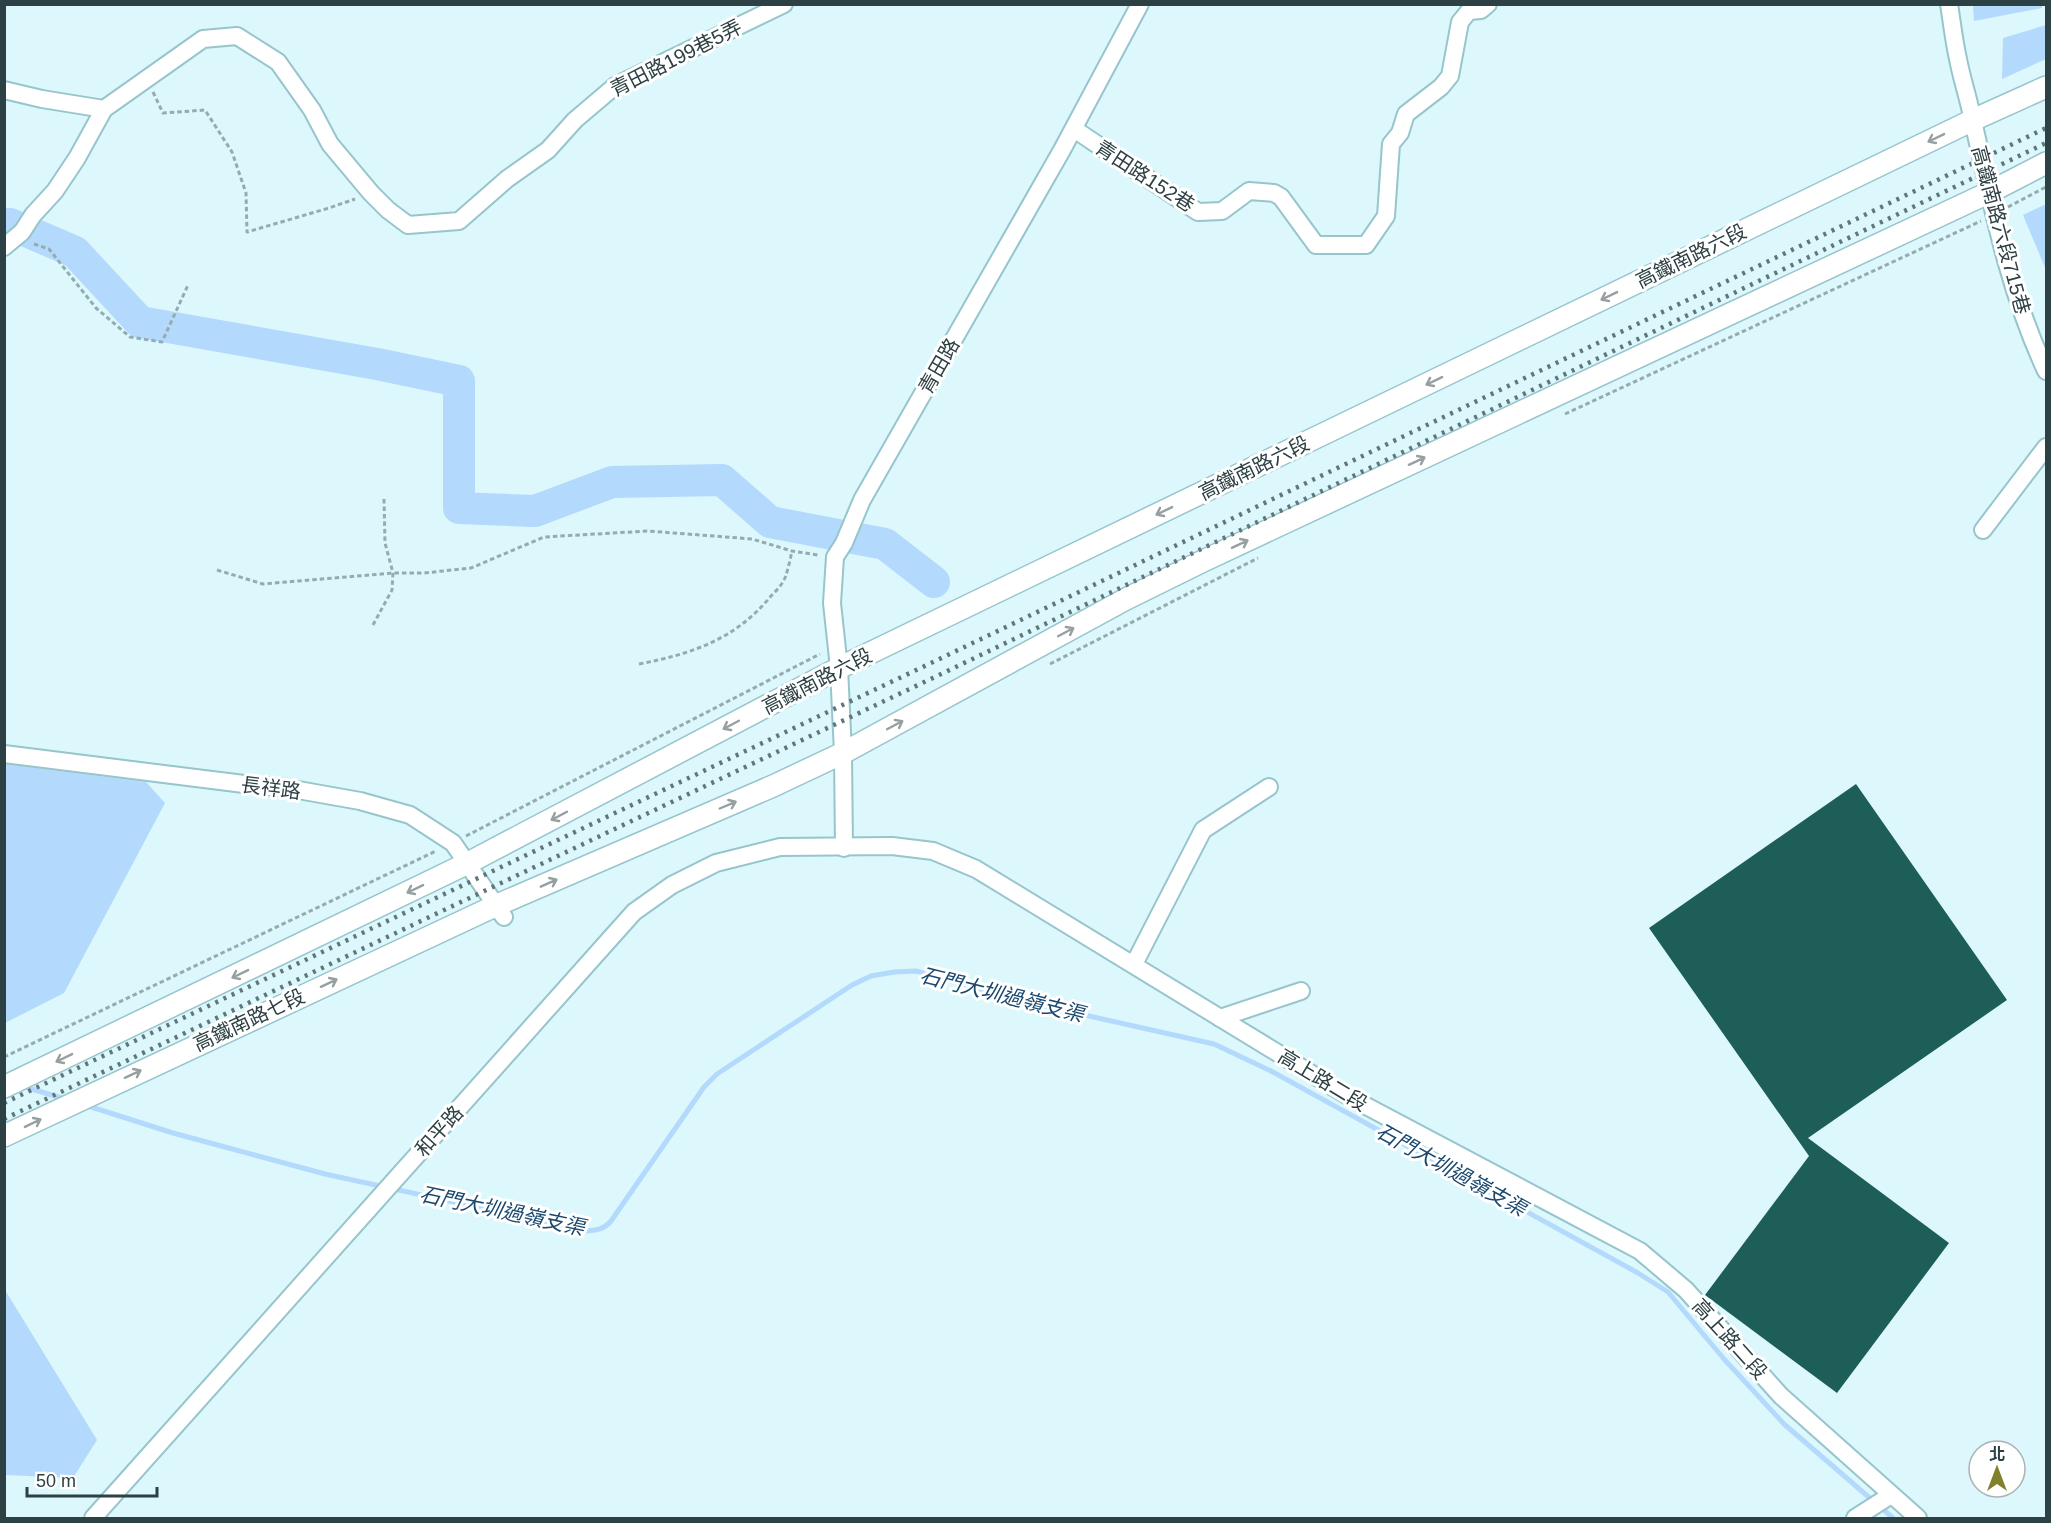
<svg xmlns="http://www.w3.org/2000/svg" width="2051" height="1523" viewBox="0 0 2051 1523" font-family="Arial,'Noto Sans TC',sans-serif">
  <style>
    .water { fill: #b3d9fd }
    .lines { fill: none; stroke-linecap: round; stroke-linejoin: round }
    .stream { stroke: #b3d9fd; stroke-width: 5 }
    .river { stroke: #b3d9fd; stroke-width: 32 }
    .building { fill: #1e5e59 }
    .minor-casing { stroke: #97c5cc; stroke-width: 20 }
    .major-casing { stroke: #97c5cc; stroke-width: 24 }
    .path { stroke: #94acb0; stroke-width: 3; stroke-dasharray: 4.5 3; stroke-linecap: butt }
    .minor { stroke: #fff; stroke-width: 16 }
    .major { stroke: #fff; stroke-width: 21 }
    .rail { stroke: #607679; stroke-width: 4.5; stroke-dasharray: 3 6; stroke-linecap: butt }
    .oneway { stroke: #96a0a1 }
    .labels { text-anchor: middle; stroke-width: 6; stroke-linejoin: round; paint-order: stroke }
    .street-label { font-size: 20px; fill: #2d4043; stroke: #fff }
    .water-label { font-size: 21px; font-style: italic; fill: #1a486e; stroke: #fff }
  </style>
  <rect width="100%" height="100%" fill="#dcf8fc"/>
  <g class="water">
    <path d="M1973,5l69,-1v4l-68,13z"/>
    <path d="M2046,25v34l-44,20 1,-41z"/>
    <path d="M2046,204v66l-23,-55z"/>
    <path d="M5,764l141,18 19,21 -101,190 -59,30z"/>
    <path d="M5,1290l92,150 -24,38 -68,-3z"/>
  </g>
  <g class="lines">
    <g class="stream">
      <path d="M22,1086l46,14"/>
      <path d="M85,1105l88,28 152,41 262,57c11,-1 17,-2 24,-10l93,-134 13,-13 135,-89 19,-9 23,-4 22,-1 115,32 183,41 57,27 367,202 30,19 56,67 60,65 109,94"/>
    </g>
    <path class="river" d="M4,224h6l65,28 65,70 237,42 82,17v127l76,3 77,-29 110,-2 48,42 115,22 49,38"/>
  </g>
  <path class="building" d="M1856,784l151,216 -199,138 141,105 -112,150 -132,-98 104,-139 -160,-228z"/>
  <g class="lines">
    <g class="minor-casing">
      <g id="minor">
        <path d="M1949,4c3,19 5,37 9,55 4,21 11,41 15,62 20,88 35,168 73,250"/>
        <path d="M4,90l38,9 62,10"/>
        <path d="M1074,129l124,83 24,-1 27,-20 25,2 7,4 35,48h50l20,-29 5,-72 9,-11 6,-19 35,-27 9,-11 10,-54 9,-11 12,-1 7,-6"/>
        <path d="M4,247l18,-15 11,-17 22,-24 22,-33 27,-49 99,-70 34,-3 41,26 34,48 18,34 41,49 17,17 20,15 51,-4 48,-42 41,-29 27,-30 40,-34 169,-82"/>
        <path d="M1983,530l63,-83"/>
        <path d="M4,754l248,31 35,3 73,13 50,14 43,28 51,74"/>
        <path d="M844,848l-1,-95 -4,-85 -7,-65 3,-46 9,-14 18,-43 200,-350 78,-146"/>
        <path d="M1134,964l69,-134 66,-43"/>
        <path d="M1220,1018l81,-27"/>
        <path d="M93,1518l541,-606 38,-27 44,-22 64,-16 112,-1 41,5 43,18 377,230 287,152 46,39 95,106 137,122"/>
        <path d="M1855,1518l36,-23"/>
      </g>
    </g>
    <g class="major-casing">
      <g id="major">
        <path d="M4,1087l464,-224 371,-195 1134,-548 73,-33"/>
        <path d="M4,1136l491,-230 278,-120 70,-33 283,-154 77,-38 785,-368 58,-30"/>
      </g>
    </g>
    <g class="path">
      <path d="M153,92l10,21 42,-3 27,42 14,41 1,39 82,-24 26,-9"/>
      <path d="M2008,207l38,-20"/>
      <path d="M34,244l15,5 47,59 34,29 32,5 26,-57"/>
      <path d="M1565,414l416,-193"/>
      <path d="M217,570l46,14 130,-11h31l47,-5 73,-31 104,-6 104,8 40,12 26,4"/>
      <path d="M373,625l19,-35 1,-17 -8,-30 -1,-44"/>
      <path d="M639,664c53,-10 97,-25 132,-68 5,-5 11,-11 14,-18 3,-8 5,-18 7,-27"/>
      <path d="M1050,664l208,-106"/>
      <path d="M466,836l354,-182"/>
      <path d="M4,1057l432,-206"/>
    </g>
    <use href="#minor" class="minor"/>
    <use href="#major" class="major"/>
    <g class="rail">
      <path d="M4,1103l927,-440 1115,-535"/>
      <path d="M4,1119l933,-443 1109,-533"/>
    </g>
  </g>
  <defs><path id="oneway-shaft" d="M-6 0H5M1.5-3L5.5 0L1.5 3" fill="none" stroke-width="1.6" stroke-linecap="round" stroke-linejoin="round" transform="scale(1.5)"/></defs>
  <g class="oneway">
    <use href="#oneway-shaft" transform="translate(1936 138) rotate(154)"/>
    <use href="#oneway-shaft" transform="translate(1609 296) rotate(154)"/>
    <use href="#oneway-shaft" transform="translate(1434 381) rotate(154)"/>
    <use href="#oneway-shaft" transform="translate(1417 461) rotate(-25)"/>
    <use href="#oneway-shaft" transform="translate(1164 511) rotate(154)"/>
    <use href="#oneway-shaft" transform="translate(1240 544) rotate(-25)"/>
    <use href="#oneway-shaft" transform="translate(1066 632) rotate(-28)"/>
    <use href="#oneway-shaft" transform="translate(731 725) rotate(152)"/>
    <use href="#oneway-shaft" transform="translate(895 725) rotate(-28)"/>
    <use href="#oneway-shaft" transform="translate(728 805) rotate(-23)"/>
    <use href="#oneway-shaft" transform="translate(559 816) rotate(152)"/>
    <use href="#oneway-shaft" transform="translate(549 883) rotate(-24)"/>
    <use href="#oneway-shaft" transform="translate(415 889) rotate(154)"/>
    <use href="#oneway-shaft" transform="translate(240 974) rotate(154)"/>
    <use href="#oneway-shaft" transform="translate(329 983) rotate(-25)"/>
    <use href="#oneway-shaft" transform="translate(64 1058) rotate(154)"/>
    <use href="#oneway-shaft" transform="translate(133 1074) rotate(-25)"/>
    <use href="#oneway-shaft" transform="translate(33 1123) rotate(-26)"/>
  </g>
  <g class="labels">
    <g class="street-label">
      <text transform="translate(676 58) rotate(-27)" y="7">青田路199巷5弄</text>
      <text transform="translate(1145 176) rotate(33)" y="7">青田路152巷</text>
      <text transform="translate(2001 230) rotate(75)" y="7">高鐵南路六段715巷</text>
      <text transform="translate(1691 256) rotate(-26)" y="7">高鐵南路六段</text>
      <text transform="translate(939 366) rotate(-60)" y="7">青田路</text>
      <text transform="translate(1254 468) rotate(-26)" y="7">高鐵南路六段</text>
      <text transform="translate(817 681) rotate(-27)" y="7">高鐵南路六段</text>
      <text transform="translate(271 788) rotate(7)" y="7">長祥路</text>
      <text transform="translate(249 1020) rotate(-25)" y="7">高鐵南路七段</text>
      <text transform="translate(1323 1080) rotate(31)" y="7">高上路二段</text>
      <text transform="translate(439 1131) rotate(-48)" y="7">和平路</text>
      <text transform="translate(1730 1339) rotate(48)" y="7">高上路二段</text>
    </g>
    <g class="water-label">
      <text transform="translate(1002 995) rotate(14)" y="7">石門大圳過嶺支渠</text>
      <text transform="translate(1451 1170) rotate(29)" y="7">石門大圳過嶺支渠</text>
      <text transform="translate(502 1211) rotate(12)" y="7">石門大圳過嶺支渠</text>
    </g>
  </g>
  <rect width="2051" height="1523" fill="none" stroke="#2d4043" stroke-width="12"/>
  <g transform="translate(1997 1469)"><circle r="28" fill="#ffffff" stroke="#abb3b4" stroke-width="1.5"/>
  <path d="M0-4.5L10 22L0 15L-10 22Z" fill="#80812a"/>
  <text y="-9" font-size="16" font-weight="bold" text-anchor="middle" fill="#2d4043">北</text>
  </g>
  <path d="M27 1487v9h130v-9" fill="none" stroke="#2d4043" stroke-width="3"/>
  <text x="36" y="1487" font-size="18" fill="#2d4043" stroke="#ffffff" stroke-width="4.5" paint-order="stroke">50 m</text>
</svg>
